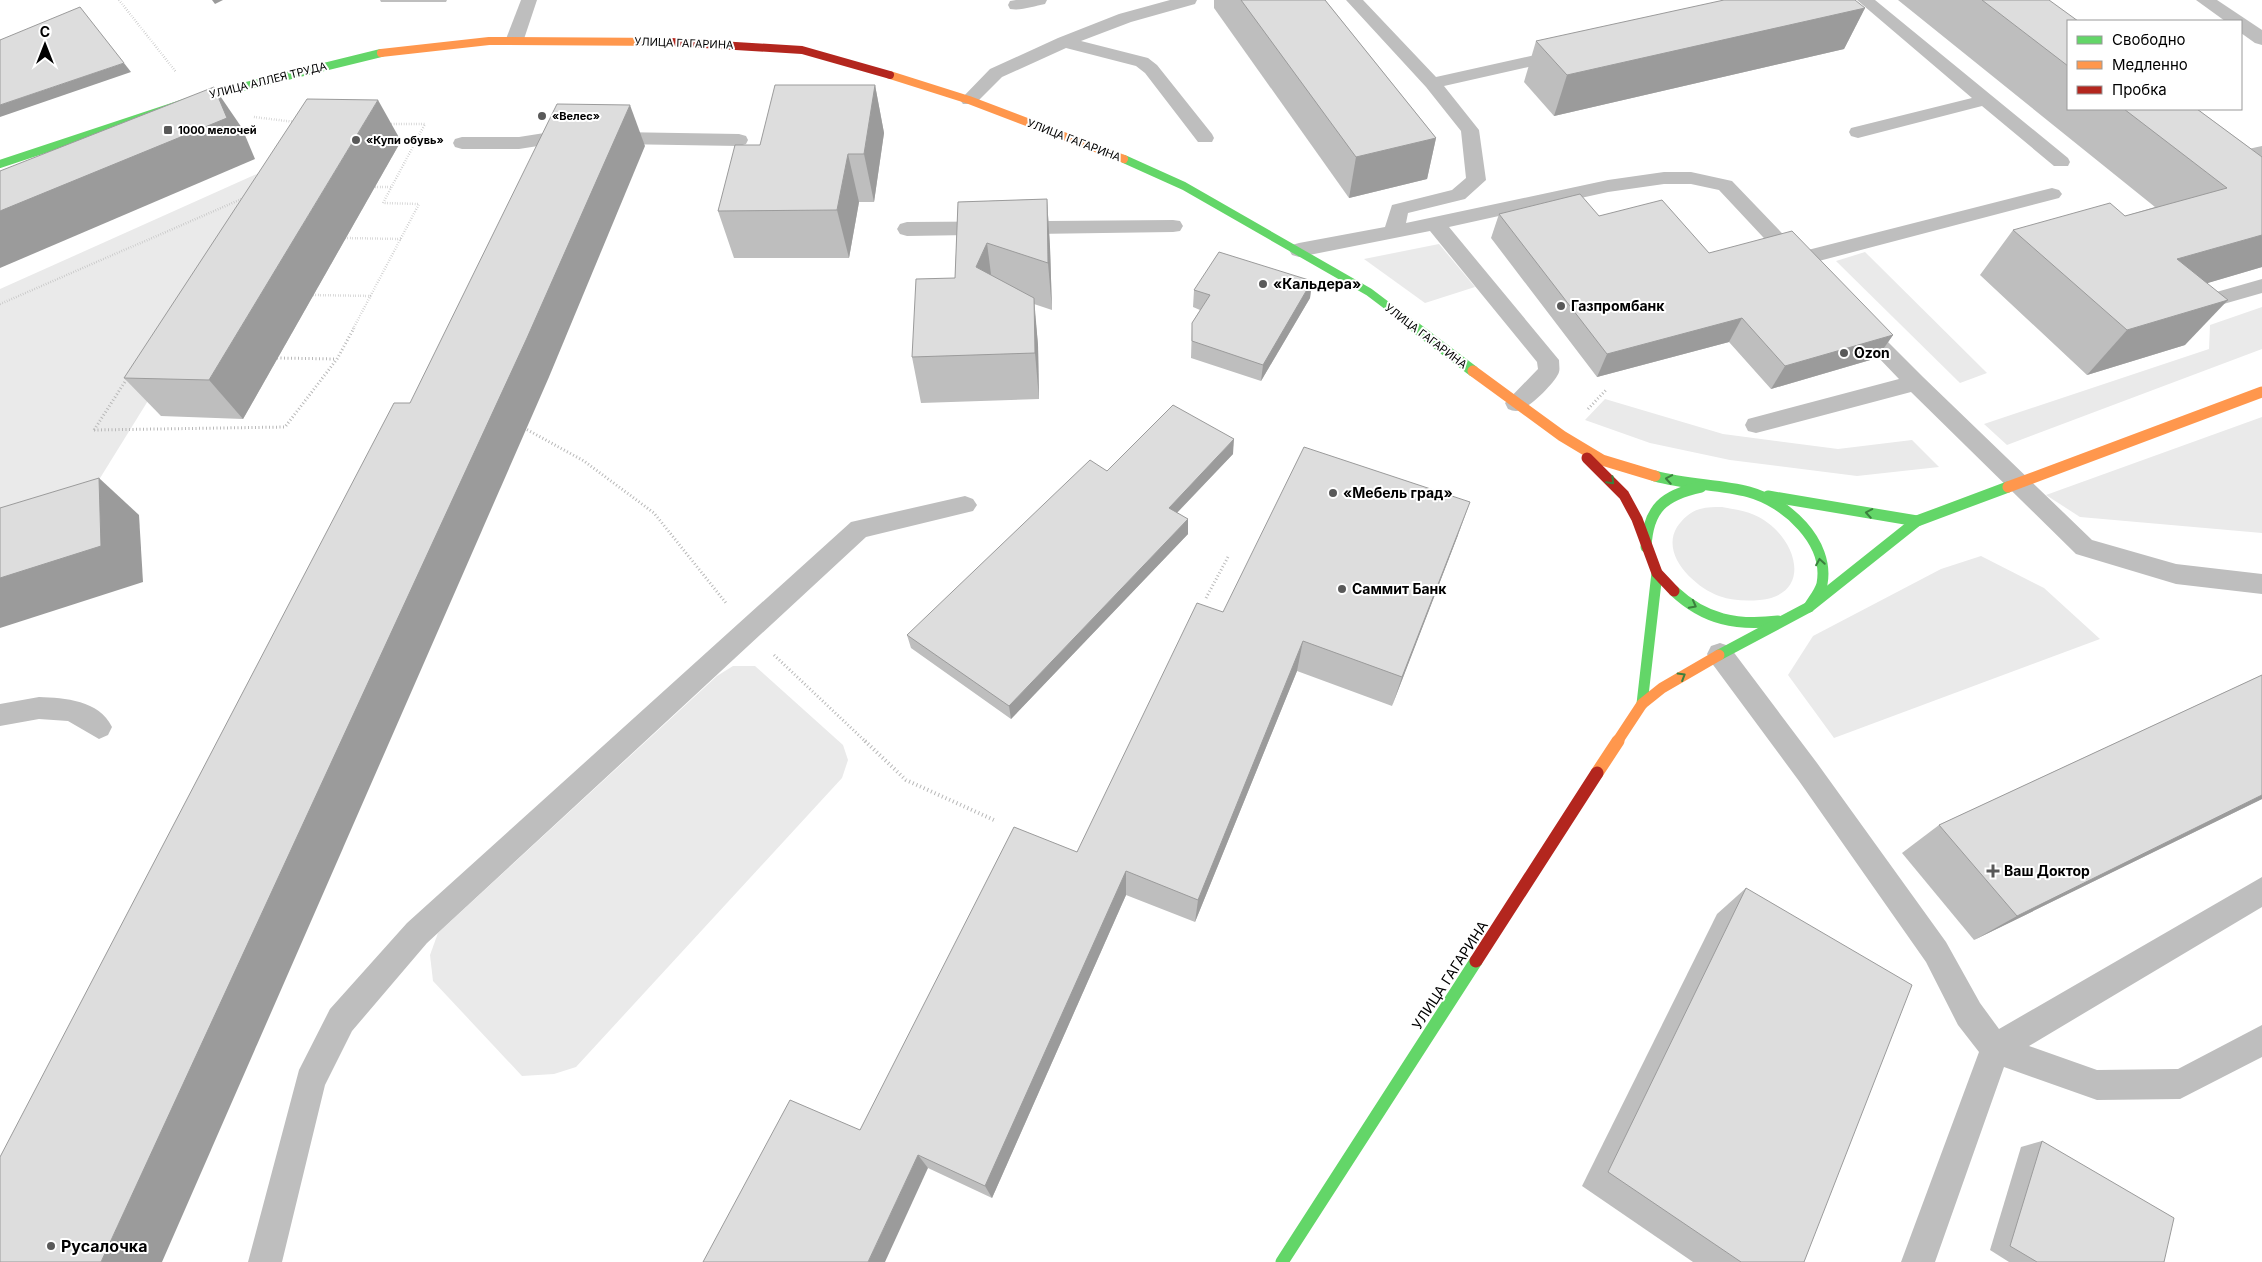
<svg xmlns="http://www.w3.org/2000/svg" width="2262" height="1262" viewBox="0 0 2262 1262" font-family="Inter,sans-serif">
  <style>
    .green { fill: #eaeaea }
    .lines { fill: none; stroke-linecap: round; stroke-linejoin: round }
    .path-far2 { stroke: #b8b8b8; stroke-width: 2.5; stroke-dasharray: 0.5 2; stroke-linecap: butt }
    .path-far1 { stroke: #b8b8b8; stroke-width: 3; stroke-dasharray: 1 2.5; stroke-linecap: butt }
    .path { stroke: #b8b8b8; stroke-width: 4; stroke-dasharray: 1 3; stroke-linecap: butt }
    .lane { fill: #bebebe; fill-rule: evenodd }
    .street { fill: #bebebe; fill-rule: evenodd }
    .fast-far2 { stroke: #63d668; stroke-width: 8 }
    .fast-far1 { stroke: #63d668; stroke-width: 11 }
    .fast { stroke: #63d668; stroke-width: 13 }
    .slow-far2 { stroke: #ff974d; stroke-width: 8 }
    .slow-far1 { stroke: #ff974d; stroke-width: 11 }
    .slow { stroke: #ff974d; stroke-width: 13 }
    .jam-far2 { stroke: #b3261e; stroke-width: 8 }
    .jam-far1 { stroke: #b3261e; stroke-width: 11 }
    .jam { stroke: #b3261e; stroke-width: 13 }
    .wall { fill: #bebebe }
    .shaded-wall { fill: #9b9b9b }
    .building { fill: #ddd; stroke: #9b9b9b }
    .oneway { stroke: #3b803e }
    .poi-dot { fill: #595959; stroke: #fff; stroke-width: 2 }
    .labels { text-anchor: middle; stroke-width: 4; stroke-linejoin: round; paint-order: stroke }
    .far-street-label { font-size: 11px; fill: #000; stroke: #fff }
    .far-poi-label { font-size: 11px; font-weight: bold; fill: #000; stroke: #fff; text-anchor: start }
    .poi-label { font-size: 14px; font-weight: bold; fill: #000; stroke: #fff; text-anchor: start }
    .street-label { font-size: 14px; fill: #000; stroke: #fff }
    .near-poi-label { font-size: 16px; font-weight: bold; fill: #000; stroke: #fff; text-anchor: start }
  </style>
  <rect width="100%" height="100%" fill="#fff"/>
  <g class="green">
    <path d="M268,169l5,30 -189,305 -84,26v-241z"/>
    <path d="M1439,244l36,43 -50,16 -61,-44z"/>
    <path d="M1865,252l122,121 -27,10 -124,-122z"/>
    <path d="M2262,307v42l-255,96 -23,-21 225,-75 1,-24z"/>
    <path d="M1605,399l118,35 115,15 74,-9 27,27 -82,9 -127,-16 -80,-17 -65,-23z"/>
    <path d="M2262,417v116l-182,-16 -34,-22z"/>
    <path d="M1722,507c16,3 33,5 46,16 31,23 42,72 -8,77 -13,1 -27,1 -41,-4 -24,-9 -59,-41 -42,-69 6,-8 12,-15 23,-18 7,-2 15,-2 22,-2z"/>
    <path d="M1981,556l63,32 56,51 -266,99 -46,-63 25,-39 128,-67z"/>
    <path d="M733,666h22l88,79 5,15 -6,18 -266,289 -22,7 -32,2 -89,-95 -3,-26 8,-22 279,-257z"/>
  </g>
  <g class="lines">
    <g class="path-far2">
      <path d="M119,0l57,72"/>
      <path d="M254,117l41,5"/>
      <path d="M375,187h17"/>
      <path d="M345,238l56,1"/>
      <path d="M313,295l58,1"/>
      <path d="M0,304l244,-106"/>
      <path d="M353,329l66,-125 -36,-1 42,-79h-36"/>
    </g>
    <g class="path-far1">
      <path d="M277,358l59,1"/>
      <path d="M1588,409l18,-19"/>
      <path d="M524,428l60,33 70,52 72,90"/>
      <path d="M94,430l191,-3 52,-68 17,-31"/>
      <path d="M94,430l34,-53"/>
      <path d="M1206,598l22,-41"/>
      <path d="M774,655l92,87"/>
    </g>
    <path class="path" d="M865,741l41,39 88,40"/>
    <g class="lane">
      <path d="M521,0h16l-13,39 -3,4h-12l-3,-4z"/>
      <path d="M1016,0h31l-2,4c-11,2 -24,7 -35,5l-2,-4 2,-4z"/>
      <path d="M1170,0h27l-2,4 -64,18 -50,19 67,17 9,7 55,69 2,4 -2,4h-14l-53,-69 -9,-7 -70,-18 -64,29 -27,27h-12l-3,-4 30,-31 68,-31 61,-24z"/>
      <path d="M1346,0h17l73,77 126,-28 6,1 3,4 -3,4 -124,28 35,44 7,50 -21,19 -57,14 -2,10 202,-43 56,-8h27l41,9 68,71 252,-64 7,2 3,4 -3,4 -263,69 -7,-2 -70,-75 -28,-6h-27l-56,8 -159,35 110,133c0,4 1,9 0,12 -3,10 -32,39 -43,39 -3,0 -5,-1 -8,-2l-3,-6 33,-34 -1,-7 -107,-131 -131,26 -7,-2 -3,-5 3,-5 7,-2 86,-16 7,-22 60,-15 14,-12 -5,-47 -35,-44z"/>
      <path d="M1857,0h18l193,158 2,4 -2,4h-14l-72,-60 -124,32 -7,-2 -2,-4 2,-4 121,-30z"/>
      <path d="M557,131l182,3 7,2 2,4 -2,4 -7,2 -182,-3 -38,6h-57l-7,-2 -2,-4 2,-4 7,-2h57z"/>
      <path d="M2262,146v12l-12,4 -9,10 21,18v16l-7,-2 -33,-31c8,-19 21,-23 40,-27z"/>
      <path d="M1173,220l7,1 3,5 -3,5 -7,1 -266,4 -7,-2 -3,-5 3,-5 7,-2z"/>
      <path d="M2262,279v14l-70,20 -7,-2 -3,-5 3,-5z"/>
      <path d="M1859,318l7,2 57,57 169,163 84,24 86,10v20l-86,-10 -100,-30 -165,-162 -155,41 -8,-2 -3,-6 3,-6 151,-40 -47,-49 -3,-5 3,-5z"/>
      <path d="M965,496l8,3 4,6 -4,6 -107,26 -439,406 -75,88 -27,54 -43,177h-34l51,-192 31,-61 77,-86 444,-401z"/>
      <path d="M1720,643l9,3 88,117 129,179 34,61 19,26 263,-152v30l-233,139 68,24 81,-1 84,-44v32l-82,42 -83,1 -93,-33 -69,195h-34l78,-210 -21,-27 -32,-63 -127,-181 -88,-119 -4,-8 4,-8z"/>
      <path d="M39,697c26,1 60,3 73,30l-4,8 -9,4 -31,-18 -29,-2 -39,7v-22z"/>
    </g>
    <path class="street" d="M2196,0h21l45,30v15l-7,-2 -14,-10v-12h-16z"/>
    <g class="fast-far2">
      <path d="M1124,159l60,27 185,106 49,37"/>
      <path d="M0,164l205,-68 176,-43"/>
    </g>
    <g class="fast-far1">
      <path d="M1416,328l57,43"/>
      <path d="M1655,476c31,9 64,8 94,16 37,10 81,50 73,92 -2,8 -9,16 -13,23"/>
      <path d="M1768,496l149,25"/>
      <path d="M1646,547c2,-39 18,-52 55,-60"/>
      <path d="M1674,591c31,29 63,35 104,30"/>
      <path d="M1719,655l90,-48 108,-86 91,-34"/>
      <path d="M1642,704l15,-131"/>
    </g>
    <path class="fast" d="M1282,1262l194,-301"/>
    <g class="slow-far2">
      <path d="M381,53l108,-12 182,1"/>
      <path d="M890,75l79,25 155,59"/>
    </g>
    <g class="slow-far1">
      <path d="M1473,371l89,65 40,24 53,16"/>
      <path d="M2008,487l254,-95"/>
      <path d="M1617,742l25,-38 20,-16 57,-33"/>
    </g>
    <path class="slow" d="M1597,773l21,-32"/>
    <path class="jam-far2" d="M671,42l131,8 88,25"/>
    <path class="jam-far1" d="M1587,458l37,37 13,24 20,54 17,18"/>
    <path class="jam" d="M1476,961l121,-188"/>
  </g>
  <g class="wall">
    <path d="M380,0h67l-1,2h-65z"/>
    <path d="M1214,0h111l111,138 -9,41 -78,19 -135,-190z"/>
    <path d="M1898,0h151l19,21v88h129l65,48v110l-55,16 -22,62 -98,30 -107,-100 33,-45 112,-14 30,-9z"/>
    <path d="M1865,8l-21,41 -290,67 -30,-34 12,-41z"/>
    <path d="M875,85l9,48 -10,69h-15l-10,56h-115l-16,-47 42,-66z"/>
    <path d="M401,141l-158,278 -82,-3 -37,-38z"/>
    <path d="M1047,199l3,48 2,63 -18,-6 4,41 1,54 -118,4 -9,-46 43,-79 3,-76z"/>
    <path d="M1499,214l100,2 110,37 184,82 -16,23 -106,31 -42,-47 -132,35 -106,-139z"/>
    <path d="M1312,281l-2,17 -49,83 -70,-23 1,-35 8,-13 -7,-3 1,-17z"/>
    <path d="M1233,454l-56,59 11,6v15l-177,185 -100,-71 -4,-13 200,-164z"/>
    <path d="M1458,535l-66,171 -95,-35 -102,251 -69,-27 -134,303 -64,-30 -68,-38 217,-278 146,-240z"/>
    <path d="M2262,675v124l-288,141 -72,-87 37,-28z"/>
    <path d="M1746,888l58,374h-111l-111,-76 135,-272z"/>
    <path d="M2042,1141l122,121h-155l-19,-12 31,-103z"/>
  </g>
  <g class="shaded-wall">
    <path d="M212,0h11l-8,4z"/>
    <path d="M1865,8l-21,41 -290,67 13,-41z"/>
    <path d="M124,63l7,9 -131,45v-12z"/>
    <path d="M875,85l9,48 -10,69 -10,-48z"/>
    <path d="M214,87l28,41 13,31 -255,109v-57z"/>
    <path d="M378,100l23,41 -158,278 -34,-39z"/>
    <path d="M630,105l15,41 -96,231 -387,885h-61z"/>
    <path d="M1436,138l-9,41 -78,19 7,-41z"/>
    <path d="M848,154l11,48 -10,56 -12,-48z"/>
    <path d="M1047,199l3,48 2,63 -4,-47z"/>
    <path d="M2262,235v32l-125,37 40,-45z"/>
    <path d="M987,243l6,47 -17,-23z"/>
    <path d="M1312,281l-2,17 -49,83 2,-16z"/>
    <path d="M1034,298l4,47 1,54 -4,-46z"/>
    <path d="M2228,300l-43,45 -98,30 40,-45z"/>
    <path d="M1742,318l-13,24 -132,35 10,-23z"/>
    <path d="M1893,335l-16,23 -106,31 14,-23z"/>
    <path d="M1234,439l-1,15 -65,68 1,-14z"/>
    <path d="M99,478l40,37 4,67 -143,46v-50z"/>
    <path d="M1470,502l-12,33 -66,171 10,-29z"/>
    <path d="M1188,519v15l-177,185 -2,-13z"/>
    <path d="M1303,641l-6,30 -102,251 3,-22z"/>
    <path d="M2262,795v4l-288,141 43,-24z"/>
    <path d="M1126,871v24l-134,303 -7,-12z"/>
    <path d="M918,1155l10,13 -43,94h-17z"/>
  </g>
  <g class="building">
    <path d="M1241,0h84l111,138 -80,19z"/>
    <path d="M1724,0h131l10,8 -298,67 -31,-34z"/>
    <path d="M1982,0h67l29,21h-10v45z"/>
    <path d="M80,7l44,56 -124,42v-65z"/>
    <path d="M775,85h100l-11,69h-16l-11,56 -119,1 17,-66h25z"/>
    <path d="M214,87l13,31 -227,93v-40z"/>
    <path d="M307,99l71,1 -169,280 -85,-2z"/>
    <path d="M557,104l73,1 -103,233 -426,924h-101v-105l394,-754h16z"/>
    <path d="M2124,109h73l65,48v78l-85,24 51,41 -101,30 -114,-100 97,-27 15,13 102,-28z"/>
    <path d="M1580,194l19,22 63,-16 47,53 83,-22 101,104 -108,31 -43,-48 -135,36 -108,-140z"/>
    <path d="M1047,199l1,64 -61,-20 -11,24 58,31 1,55 -123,4 4,-78 39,-1 3,-76z"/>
    <path d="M1219,252l93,29 -49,84 -71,-24v-18l18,-28 -16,-5z"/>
    <path d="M1173,405l61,34 -65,69 19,11 -179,187 -102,-71 183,-175 17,11z"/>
    <path d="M1304,447l166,55 -68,175 -99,-36 -105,259 -72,-29 -141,315 -67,-31 -50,107h-165l87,-162 70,30 154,-303 63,25 120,-249 26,9z"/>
    <path d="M99,478l2,68 -101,32v-70z"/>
    <path d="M2262,675v120l-245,121 -78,-91z"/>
    <path d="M1746,888l166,97 -108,277h-63l-133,-90z"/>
    <path d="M2042,1141l132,77 -10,44h-127l-27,-16z"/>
  </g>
  <defs><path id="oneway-chevron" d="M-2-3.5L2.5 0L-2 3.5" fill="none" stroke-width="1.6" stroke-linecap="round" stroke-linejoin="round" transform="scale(1.25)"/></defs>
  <g class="oneway">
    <use href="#oneway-chevron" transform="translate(1669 479) rotate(-170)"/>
    <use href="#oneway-chevron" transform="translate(1611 481) rotate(46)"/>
    <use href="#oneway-chevron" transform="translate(1869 513) rotate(-170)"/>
    <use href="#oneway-chevron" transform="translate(1820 562) rotate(-99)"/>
    <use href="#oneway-chevron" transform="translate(1693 605) rotate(28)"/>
    <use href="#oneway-chevron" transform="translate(1682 676) rotate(-31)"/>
  </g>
  <g class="poi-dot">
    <circle cx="542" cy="116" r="5"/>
    <rect x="163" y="125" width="10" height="10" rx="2.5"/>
    <circle cx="356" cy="140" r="5"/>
    <circle cx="1263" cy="284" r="5"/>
    <circle cx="1561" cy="306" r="5"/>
    <circle cx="1844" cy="353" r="5"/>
    <circle cx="1333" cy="493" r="5"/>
    <circle cx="1342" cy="589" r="5"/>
    <path d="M1990.5 863.5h5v5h5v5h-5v5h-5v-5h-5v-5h5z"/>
    <circle cx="51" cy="1246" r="5"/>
  </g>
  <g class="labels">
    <g class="far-street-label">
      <text transform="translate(684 43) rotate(2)" y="4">УЛИЦА ГАГАРИНА</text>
      <text transform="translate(268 80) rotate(-14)" y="4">УЛИЦА АЛЛЕЯ ТРУДА</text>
      <text transform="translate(1074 140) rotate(21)" y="4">УЛИЦА ГАГАРИНА</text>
      <text transform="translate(1426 336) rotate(37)" y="4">УЛИЦА ГАГАРИНА</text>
    </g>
    <g class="far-poi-label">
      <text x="552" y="120">«Велес»</text>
      <text x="178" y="134">1000 мелочей</text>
      <text x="366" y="144">«Купи обувь»</text>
    </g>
    <g class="poi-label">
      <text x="1273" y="289">«Кальдера»</text>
      <text x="1571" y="311">Газпромбанк</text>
      <text x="1854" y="358">Ozon</text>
      <text x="1343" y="498">«Мебель град»</text>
      <text x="1352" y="594">Саммит Банк</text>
      <text x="2004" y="876">Ваш Доктор</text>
    </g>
    <g class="street-label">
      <text transform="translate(1450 975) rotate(-57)" y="5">УЛИЦА ГАГАРИНА</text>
    </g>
    <g class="near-poi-label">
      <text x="61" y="1252">Русалочка</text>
    </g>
  </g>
  <rect x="2067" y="20" width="175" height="90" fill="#ffffff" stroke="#999999"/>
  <rect x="2077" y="36" width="25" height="8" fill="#63d668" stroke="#999999"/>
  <text x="2112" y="45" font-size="15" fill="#000000">Свободно</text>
  <rect x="2077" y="61" width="25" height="8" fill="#ff974d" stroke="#999999"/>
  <text x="2112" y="70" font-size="15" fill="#000000">Медленно</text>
  <rect x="2077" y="86" width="25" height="8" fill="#b3261e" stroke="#999999"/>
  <text x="2112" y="95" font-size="15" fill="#000000">Пробка</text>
  <g transform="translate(45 45)" stroke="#ffffff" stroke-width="4" paint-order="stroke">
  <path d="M0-4L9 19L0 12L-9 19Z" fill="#000000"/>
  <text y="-8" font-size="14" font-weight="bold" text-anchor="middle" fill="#000000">С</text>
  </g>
</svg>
